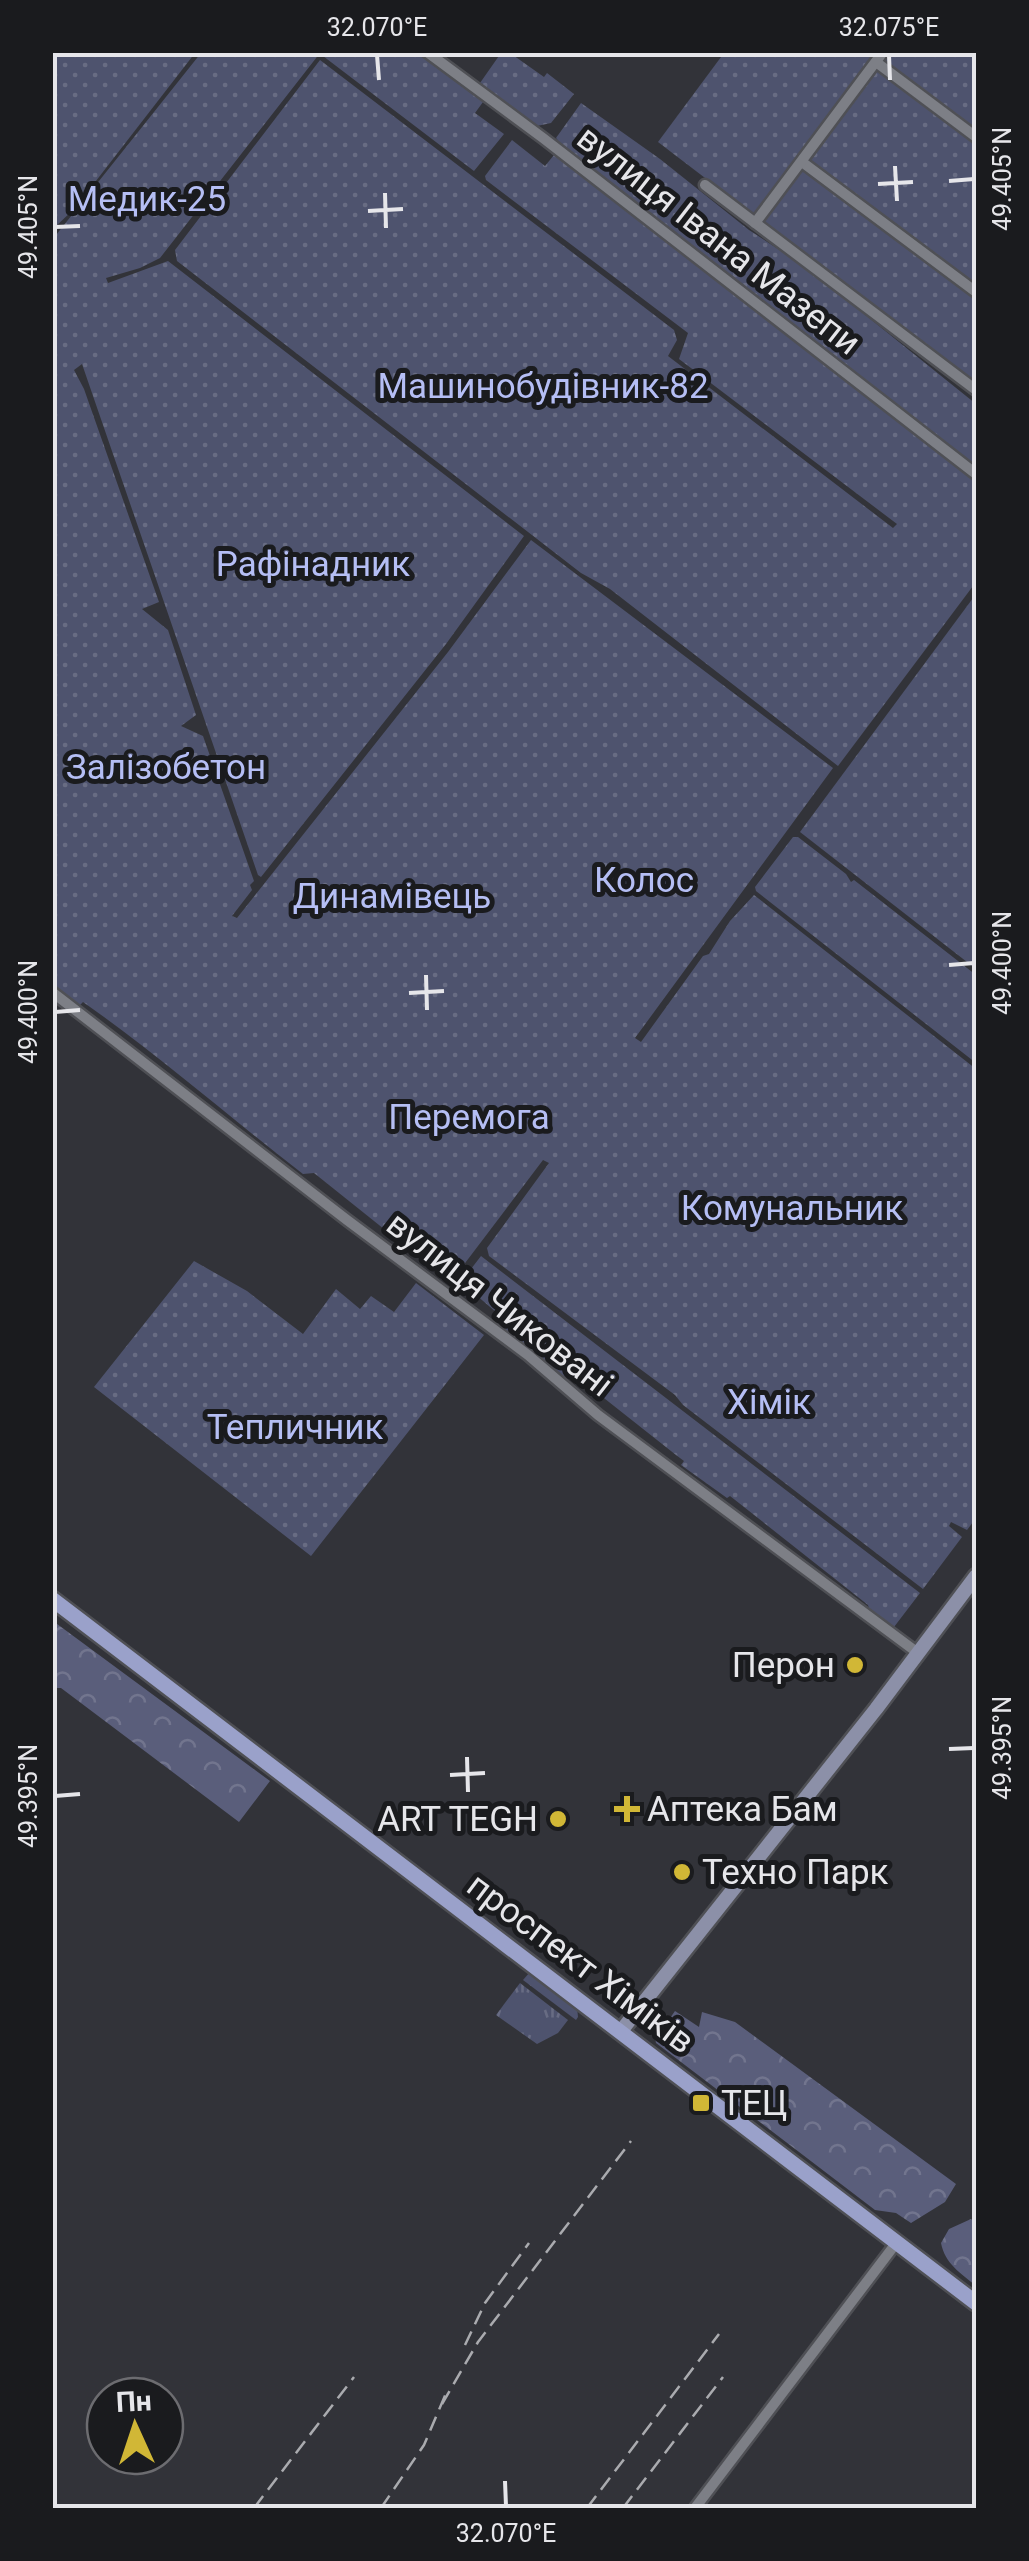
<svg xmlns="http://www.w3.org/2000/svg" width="1029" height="2561" viewBox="0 0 1029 2561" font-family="Roboto,sans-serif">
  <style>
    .grass { fill: url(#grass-tufts) }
    .forest { fill: url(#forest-crowns) }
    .garden { fill: url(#garden-dots) }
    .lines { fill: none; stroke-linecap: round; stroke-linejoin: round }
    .minor-casing { stroke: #4f5055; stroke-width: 15 }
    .secondary-casing { stroke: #4f5055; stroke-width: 19 }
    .primary-casing { stroke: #4f5055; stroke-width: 20 }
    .minor { stroke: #7d7f86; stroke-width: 10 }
    .secondary { stroke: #8c90a8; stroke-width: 14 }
    .primary { stroke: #9aa1ca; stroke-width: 15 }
    .rail { stroke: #aaabaf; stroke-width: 2.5; stroke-dasharray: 15 8; stroke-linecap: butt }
    .ticks { fill: none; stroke: #e6e6ea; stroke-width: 4 }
    .poi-dot { fill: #d1b736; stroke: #1a1b1e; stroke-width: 4 }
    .labels { text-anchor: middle; stroke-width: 10; stroke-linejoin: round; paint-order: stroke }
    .park-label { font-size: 35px; fill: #b5bef4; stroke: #1a1b1e }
    .street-label { font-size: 35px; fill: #e6e6ea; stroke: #1a1b1e }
    .poi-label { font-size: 35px; fill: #e6e6ea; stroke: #1a1b1e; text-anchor: start }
    .neatline { fill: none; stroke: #e6e6ea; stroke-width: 4 }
    .ticks-label { font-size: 25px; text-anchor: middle; fill: #e6e6ea }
  </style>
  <defs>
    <pattern id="grass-tufts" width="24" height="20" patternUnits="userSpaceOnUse" patternTransform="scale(2.5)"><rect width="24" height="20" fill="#4e536e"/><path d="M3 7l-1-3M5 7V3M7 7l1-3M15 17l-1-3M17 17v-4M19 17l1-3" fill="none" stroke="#686c83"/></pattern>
    <pattern id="forest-crowns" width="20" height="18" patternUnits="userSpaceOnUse" patternTransform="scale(2.5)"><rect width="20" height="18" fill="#5a5e7b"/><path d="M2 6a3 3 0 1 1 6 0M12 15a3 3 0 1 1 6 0" fill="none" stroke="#72758e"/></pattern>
    <pattern id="garden-dots" width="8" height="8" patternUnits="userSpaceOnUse" patternTransform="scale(2.5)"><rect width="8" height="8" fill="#4e536e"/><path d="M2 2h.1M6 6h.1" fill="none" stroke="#686c83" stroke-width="1.8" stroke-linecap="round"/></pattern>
  </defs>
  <rect width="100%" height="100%" fill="#323339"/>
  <g class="grass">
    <path d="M530,1972l47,35 1,10 -2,3 -53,-40z"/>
    <path d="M520,1983l48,37 -10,13 -21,11 -41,-29z"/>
  </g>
  <g class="forest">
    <path d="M53,1621l217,160 -31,41 -178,-134h-8z"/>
    <path d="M675,2011l24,16 3,-15 33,10 221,162 -11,18 -34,21 -15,-10 -21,-3 -219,-167 -4,-22h16z"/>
    <path d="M971,2219l5,4v63c-15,-13 -31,-22 -35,-43l8,-14z"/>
  </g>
  <g class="garden">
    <path d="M52,53h143l-120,155 -22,21z"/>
    <path d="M201,53h119l-160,205 -20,10 -34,10 2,5 60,-22 356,275 -78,108 -185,233 -3,-2 -176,-511 -8,6 10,19 75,213 -17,7 26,21 28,85 -15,11 22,10 51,145 -4,4 2,5 -20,26 5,2 211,-266 83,-112 302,228 -198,270 6,4 62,-86 6,-2 21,-33 24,-26 222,174v449l-9,12 -16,-8 -2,4 13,11 -39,52 -240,-184 -8,-10 -186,-139 -2,-8 62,-85 -6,-3 -90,119 -25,-11 1,-3 -115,-92 -11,1c-74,-57 -144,-119 -220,-172l-5,5 -25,-22 -1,-745z"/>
    <path d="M326,53h91l66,49 -8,11 29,21 -30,37 -151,-115z"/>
    <path d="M501,53h9l34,24 3,-4 27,21 -23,29 -14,3 -5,-3 -52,-40z"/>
    <path d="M724,53h252v332l-318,-243z"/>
    <path d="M320,60l354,270 3,10 -9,16 225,172 4,-4 -218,-165 9,-26 -202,-153 -1,-4 27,-36 33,26 9,-11 422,324v103l-138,184 -228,-177 -29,-16 -404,-312 -2,-11z"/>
    <path d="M581,103l79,56 89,71 58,38 169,136v63l-416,-324 -4,-5z"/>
    <path d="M976,594v375l-176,-137z"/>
    <path d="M793,837h5l48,37 5,8 3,-2 122,95v88l-220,-172 -1,-4z"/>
    <path d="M481,1256l439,337 -26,34 -24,-15 -2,-7 -138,-109 -3,2 -46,-33 3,-4 -8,-6 -105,-83 -5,6 -67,-52 5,-7 -43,-37z"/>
    <path d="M194,1261l53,30 56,43 33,-45 24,20 11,-13 23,16 22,-29 68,52 -173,221 -217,-169z"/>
  </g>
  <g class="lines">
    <g class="minor-casing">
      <g id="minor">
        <path d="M427,52l116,86 433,336"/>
        <path d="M876,62l100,75"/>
        <path d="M802,162l174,130"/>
        <path d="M705,185l271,205"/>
        <path d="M755,223l128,-171"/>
        <path d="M52,992l295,228 181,135 70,60 320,238"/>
        <path d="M695,2508l202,-266"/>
      </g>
    </g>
    <g class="secondary-casing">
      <path id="secondary" d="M621,2031l255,-322 100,-133"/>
    </g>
    <g class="primary-casing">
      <path id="primary" d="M52,1599l924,704"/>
    </g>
    <use href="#minor" class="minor"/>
    <use href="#secondary" class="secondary"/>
    <use href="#primary" class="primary"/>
    <g class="rail">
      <path d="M465,2345l20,-42 44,-60"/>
      <path d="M442,2404l36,-62 153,-201"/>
      <path d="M254,2508l100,-131"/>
      <path d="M381,2508l43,-63 23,-54"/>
      <path d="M587,2508l132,-174"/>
      <path d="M623,2508l100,-131"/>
    </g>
  </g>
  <path class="ticks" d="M377,55l2,25M889,55l1,25M895,166l2,35M949,181l25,-2M878,184l35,-2M385,193l1,35M368,211l35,-2M55,227l25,-1M949,965l25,-2M426,975l1,35M409,993l35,-2M55,1012l25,-2M949,1749l25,-1M467,1757l1,35M450,1775l35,-2M55,1796l25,-2M505,2481l1,25"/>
  <g class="poi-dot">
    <circle cx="855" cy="1665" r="10"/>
    <path d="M622 1794h10v10h10v10h-10v10h-10v-10h-10v-10h10z"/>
    <circle cx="558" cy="1819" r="10"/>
    <circle cx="682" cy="1872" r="10"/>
    <rect x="691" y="2093" width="20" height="20" rx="5"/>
  </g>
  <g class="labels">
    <g class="park-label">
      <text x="147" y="211">Медик-25</text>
      <text x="543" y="398">Машинобудівник-82</text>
      <text x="313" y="576">Рафінадник</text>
      <text x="166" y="779">Залізобетон</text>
      <text x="644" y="892">Колос</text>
      <text x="392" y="908">Динамівець</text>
      <text x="469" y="1129">Перемога</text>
      <text x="792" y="1220">Комунальник</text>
      <text x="769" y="1414">Хімік</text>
      <text x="295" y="1439">Тепличник</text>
    </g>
    <g class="street-label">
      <text transform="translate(719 240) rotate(38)" y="12">вулиця Івана Мазепи</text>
      <text transform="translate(500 1304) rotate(38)" y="12">вулиця Чиковані</text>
      <text transform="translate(581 1963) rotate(37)" y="12">проспект Хіміків</text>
    </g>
    <g class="poi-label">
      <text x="835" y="1677" text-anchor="end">Перон</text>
      <text x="647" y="1821">Аптека Бам</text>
      <text x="538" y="1831" text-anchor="end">ART TEGH</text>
      <text x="702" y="1884">Техно Парк</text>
      <text x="721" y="2115">ТЕЦ</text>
    </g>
  </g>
  <rect width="1029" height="2561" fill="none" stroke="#1a1b1e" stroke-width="110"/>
  <g transform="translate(135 2426) rotate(357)"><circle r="48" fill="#1a1b1e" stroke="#6c6c70" stroke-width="2.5"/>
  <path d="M0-8L18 38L0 25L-18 38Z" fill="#d1b736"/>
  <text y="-15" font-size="28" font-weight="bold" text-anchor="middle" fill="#e6e6ea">Пн</text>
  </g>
  <rect x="55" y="55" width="919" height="2451" class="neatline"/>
  <g class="ticks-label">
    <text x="377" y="36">32.070°E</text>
    <text x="889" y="36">32.075°E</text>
    <text transform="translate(1002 179) rotate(-90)" y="9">49.405°N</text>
    <text transform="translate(28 227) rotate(-90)" y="9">49.405°N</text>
    <text transform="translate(1002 963) rotate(-90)" y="9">49.400°N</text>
    <text transform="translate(28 1012) rotate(-90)" y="9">49.400°N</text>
    <text transform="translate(1002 1748) rotate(-90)" y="9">49.395°N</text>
    <text transform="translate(28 1796) rotate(-90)" y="9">49.395°N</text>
    <text x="506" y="2542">32.070°E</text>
  </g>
</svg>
